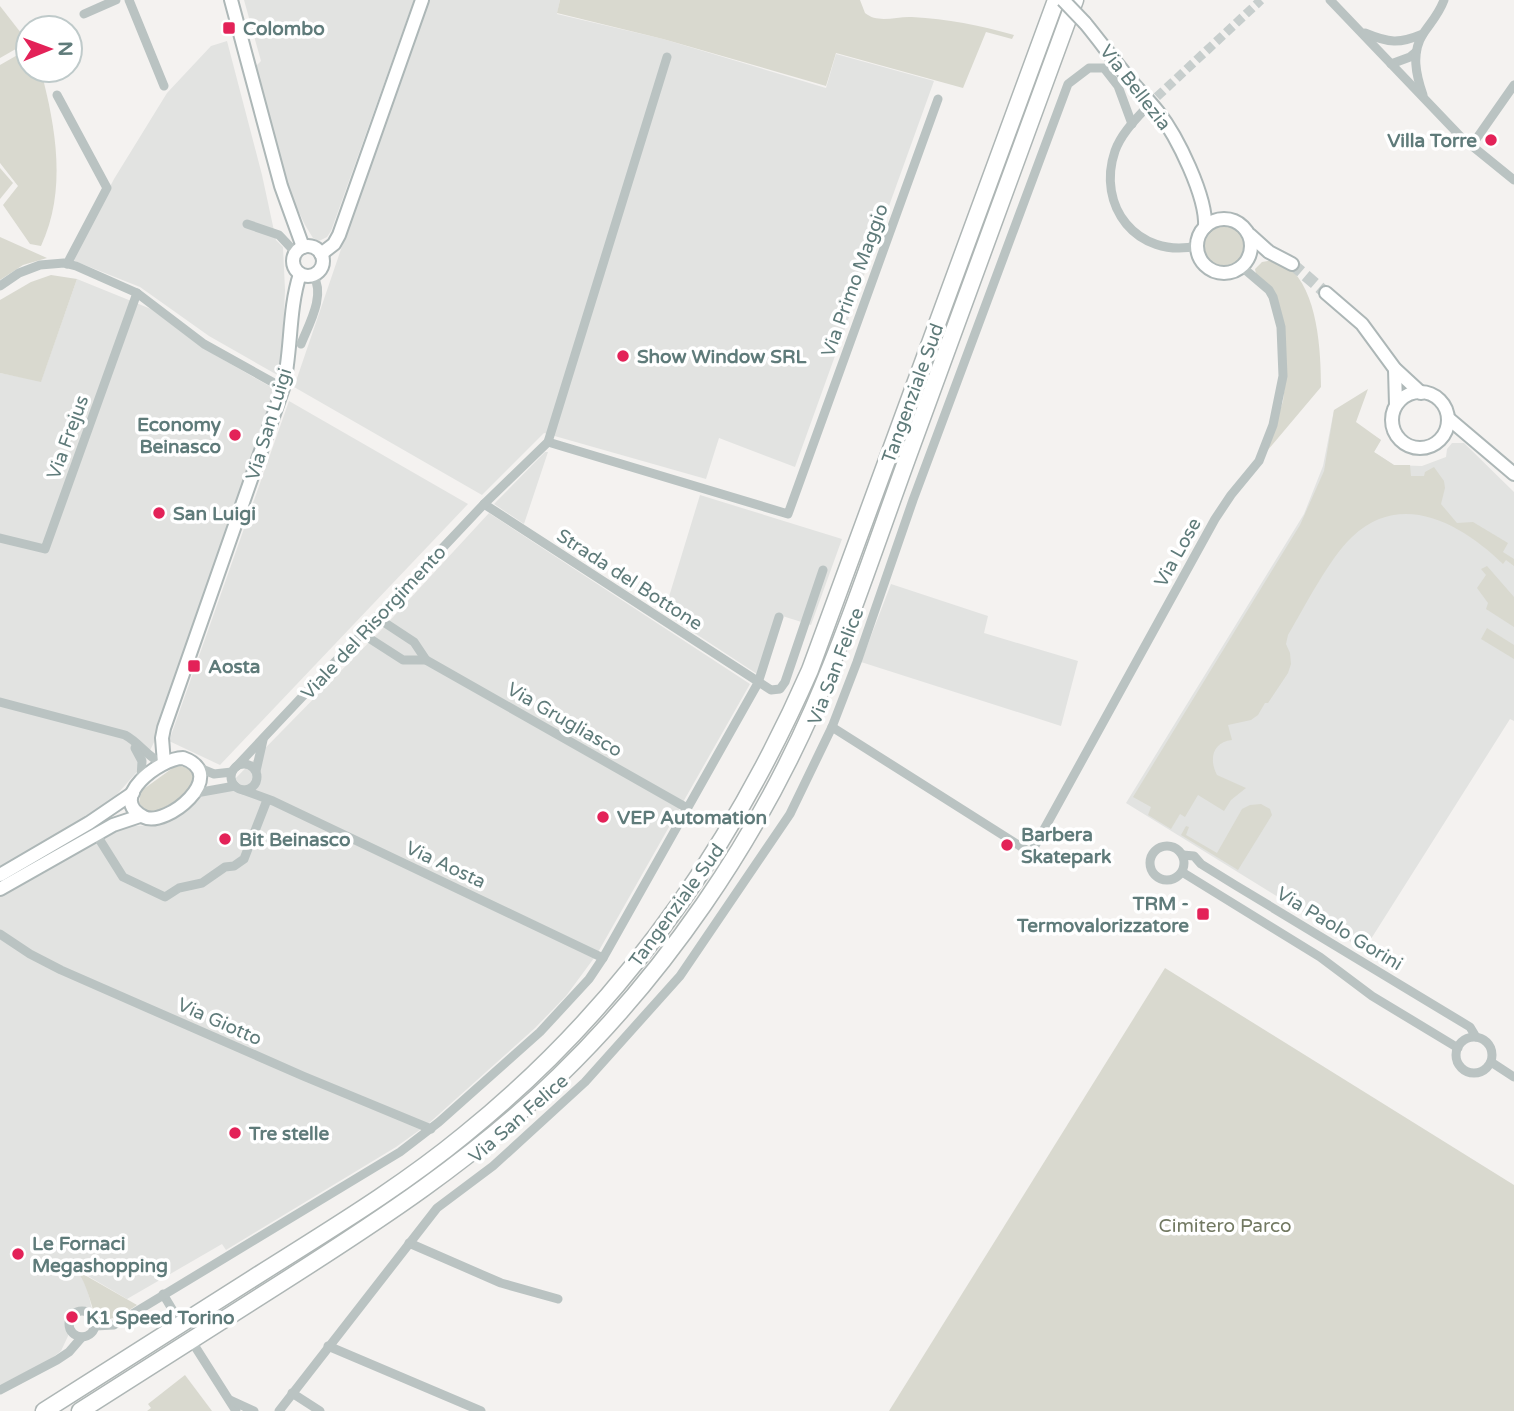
<svg xmlns="http://www.w3.org/2000/svg" width="1514" height="1411" viewBox="0 0 1514 1411" font-family="'Varela Round',sans-serif">
  <style>
    .built { fill: #e2e3e1 }
    .green { fill: #d9d9cf }
    .lines { fill: none; stroke-linecap: round; stroke-linejoin: round }
    .street-tunnel { stroke: #c7cecd; stroke-width: 9; stroke-dasharray: 9 4.5; stroke-linecap: butt }
    .secondary-tunnel { stroke: #c7cecd; stroke-width: 12; stroke-dasharray: 12 6; stroke-linecap: butt }
    .secondary-casing { stroke: #adb7b7; stroke-width: 16 }
    .highway-casing { stroke: #aeb6b5; stroke-width: 19 }
    .street { stroke: #bac3c2; stroke-width: 9 }
    .secondary { stroke: #fff; stroke-width: 12 }
    .highway { stroke: #fff; stroke-width: 16 }
    .secondary-bridge-casing { stroke: #adb7b7; stroke-width: 16; stroke-linecap: butt }
    .secondary-bridge { stroke: #fff; stroke-width: 12 }
    .poi-dot { fill: #e32258; stroke: #fff; stroke-width: 2.5 }
    .labels { text-anchor: middle; stroke-width: 7; stroke-linejoin: round; paint-order: stroke }
    .poi-label { font-size: 19px; font-weight: bold; fill: #5f7b7a; stroke: #fff; text-anchor: start }
    .street-label { font-size: 19px; fill: #5f7b7a; stroke: #fff }
    .park-label { font-size: 19px; fill: #727962; stroke: #fff }
  </style>
  <rect width="100%" height="100%" fill="#f4f2f0"/>
  <g class="built">
    <path d="M244,0h170l-83,231 -4,6 -8,4 -6,-3 -8,-13 -19,-40 -30,-119 5,-5z"/>
    <path d="M426,0h134l-3,14 106,25 163,49 10,-34 98,27 -139,386 -76,-29 -13,41 -162,-46 -62,62 -188,-108z"/>
    <path d="M227,41l35,134 14,65 7,7 2,43 -4,87 -72,-41 -69,-49 -68,-27 42,-81 53,-86 44,-47z"/>
    <path d="M77,279l74,30 52,39 75,43 -121,345 -14,29 -31,35 -40,27 -72,41v-495l41,8z"/>
    <path d="M289,401l179,103 -248,261 -51,-24z"/>
    <path d="M1334,410l47,30 -7,12 20,13 28,1 24,-9 1,-8 5,-6h12l50,49v229l-4,-2 -146,231 -238,-147 178,-289 19,-48z"/>
    <path d="M545,452h3l-24,72 -30,-20z"/>
    <path d="M700,495l142,44 -31,86 -35,-11 -19,60 -93,-61z"/>
    <path d="M489,513l261,171 -153,270 -31,42 -31,32 -107,96 -32,23 -170,103 -4,-6 -95,55 -51,-30 11,18 5,23 -13,-2 -12,9 1,19 -7,15 -13,10 -48,24v-488l116,-66 16,-5 25,-1 12,-3 33,-26 28,-12 152,-155z"/>
    <path d="M891,584l97,32 -4,17 94,28 -17,65 -200,-64z"/>
  </g>
  <g class="green">
    <path d="M560,0h300l5,13c13,11 32,3 47,4 36,2 67,8 102,18l-2,4 -26,-7 -23,56 -127,-35 -10,33 -163,-47 -106,-26z"/>
    <path d="M0,6l28,36 -28,16z"/>
    <path d="M28,49v21l13,1c15,57 26,120 0,175l-11,-2 -27,-39 15,-19 -18,-23v-98z"/>
    <path d="M0,168l13,15 -13,16z"/>
    <circle cx="1224" cy="246" r="27"/>
    <path d="M0,237l47,21 -24,7 -23,15z"/>
    <path d="M1273,260c4,2 11,4 15,7 30,23 33,85 33,120l-54,64 16,-50 3,-25 -2,-50 -28,-52 -1,-5 7,-7z"/>
    <path d="M51,275l26,4 -36,103 -41,-9v-73l31,-18z"/>
    <path d="M1368,389l-12,33 25,18 -7,12 20,13h16l1,11h13l1,-4 9,-5 10,14 1,7 -4,16 16,19 16,-1 35,21 -5,9 11,7v7l-8,-6 -3,4c-40,-39 -101,-75 -151,-27 -24,23 -46,68 -64,98l-2,9 4,9 1,11 -3,9 -20,30h-3l-7,12 -7,5 -23,5 4,15c-20,2 -23,20 -15,35l29,13 -15,12 -7,11 -26,-16 -13,22 -5,-3 -9,15 -23,-14 3,-8 -18,-10 167,-272 24,-54 10,-61z"/>
    <path d="M1487,566l27,31v30l-28,-18 2,-6 -11,-15 9,-13 -5,-6z"/>
    <path d="M1487,628l27,17v14l-33,-20z"/>
    <path d="M180,766c40,8 -15,48 -33,46l-8,-9 2,-12 33,-24z"/>
    <path d="M1261,804l9,5 2,6 -34,55 -57,-35 5,-9 3,1 -3,8 31,18 25,-44 8,-4z"/>
    <path d="M1165,968l349,217v226h-625z"/>
    <path d="M76,1270l61,35c-56,37 -36,-4 -61,-35z"/>
    <path d="M185,1375l27,36h-65l4,-3 -3,-4z"/>
  </g>
  <g class="lines">
    <path class="street-tunnel" d="M1147,106l114,-106"/>
    <path class="secondary-tunnel" d="M1292,264l34,29"/>
    <g class="secondary-casing">
      <g id="secondary">
        <path d="M231,0l50,186 22,61"/>
        <path d="M1085,23c14,17 27,35 41,52 10,13 22,24 32,37 19,24 49,85 47,115"/>
        <circle cx="1224" cy="246" r="27"/>
        <path d="M1250,235l19,17 23,12"/>
        <circle cx="308" cy="261" r="15"/>
        <path d="M321,254l13,-10 5,-9 83,-235"/>
        <path d="M1326,293l36,31 33,45 26,24"/>
        <path d="M1395,369l1,36"/>
        <circle cx="1420" cy="420" r="28"/>
        <path d="M1448,418l66,56"/>
        <path d="M183,758c48,17 -17,70 -39,59 -38,-18 16,-59 39,-59z"/>
        <path d="M164,763l-2,-25 2,-10 119,-340c9,-38 5,-77 17,-114"/>
        <path d="M0,875l89,-52 44,-30"/>
        <path d="M0,889l113,-64 27,-9"/>
      </g>
    </g>
    <g class="highway-casing">
      <g id="highway">
        <path d="M44,1411c74,-47 148,-94 222,-141 68,-43 136,-84 198,-135 154,-124 267,-285 346,-465l246,-670"/>
        <path d="M80,1411c66,-42 132,-84 198,-126 99,-63 196,-126 281,-209 107,-104 194,-231 254,-367 37,-85 66,-174 98,-261 55,-149 109,-299 164,-448"/>
      </g>
    </g>
    <g class="street">
      <path d="M129,0l35,86"/>
      <path d="M1330,0l131,137 53,43"/>
      <path d="M84,14l32,-14"/>
      <path d="M1365,33c24,10 34,11 58,1"/>
      <path d="M1391,64l19,-7 6,-5"/>
      <path d="M57,95l50,93 -40,76"/>
      <path d="M1423,95c-7,-20 -12,-42 0,-61 8,-12 16,-20 21,-34"/>
      <path d="M1147,107c-12,13 -26,27 -32,44 -19,55 22,108 82,95"/>
      <path d="M1472,145l42,-60"/>
      <path d="M247,224l32,11 17,18"/>
      <path d="M0,286l19,-13 21,-8 24,-2 12,3 61,27 67,51 79,44"/>
      <path d="M301,344c8,-20 25,-49 12,-69"/>
      <path d="M548,442l240,72 150,-415"/>
      <path d="M484,504l287,186 9,-1 5,-7 38,-112"/>
      <path d="M0,538l45,11 92,-256"/>
      <path d="M376,617l38,25 12,18"/>
      <path d="M361,633l42,27h23l261,148"/>
      <path d="M0,702l125,33c15,8 22,22 38,29"/>
      <path d="M832,727l199,126 184,-334 16,-24 28,-34 14,-36 10,-49 -2,-49 -8,-30 -4,-7 -27,-23"/>
      <path d="M135,748l7,13 -1,18"/>
      <circle cx="244" cy="777" r="13"/>
      <path d="M197,767l17,7 18,-2"/>
      <path d="M236,767l248,-263 64,-62 119,-385"/>
      <path d="M256,771l7,-31"/>
      <path d="M243,790l30,11 330,157"/>
      <path d="M196,793l39,-7"/>
      <path d="M96,834l27,43 42,20 14,-9 23,-5 23,-16 9,-1 10,-7 23,-59"/>
      <circle cx="1167" cy="863" r="17"/>
      <path d="M1183,855l11,1 7,8 34,21 235,142 6,10"/>
      <path d="M1182,872l138,85 52,39 86,52"/>
      <path d="M0,934l30,20 31,16 242,106 128,53"/>
      <circle cx="1474" cy="1055" r="18"/>
      <path d="M1491,1062l23,15"/>
      <path d="M409,1243l92,40 57,16"/>
      <path d="M163,1294l12,20"/>
      <circle cx="82" cy="1324" r="13"/>
      <path d="M95,1326l19,-1 286,-173 39,-30 101,-90 49,-53 14,-21 155,-275 21,-66"/>
      <path d="M328,1346l153,65"/>
      <path d="M196,1348l40,63"/>
      <path d="M0,1390l57,-30 12,-8 13,-15"/>
      <path d="M292,1393l28,18"/>
      <path d="M230,1400l24,11"/>
      <path d="M279,1411l158,-203 56,-42 92,-84 95,-106 110,-162 42,-87 25,-65 56,-162 155,-416 21,-16h15l14,18 14,38"/>
    </g>
    <use href="#secondary" class="secondary"/>
    <use href="#highway" class="highway"/>
    <g class="secondary-bridge-casing">
      <path id="secondary-bridge" d="M1063,0l22,23"/>
    </g>
    <use href="#secondary-bridge" class="secondary-bridge"/>
  </g>
  <g class="poi-dot">
    <rect x="222" y="21" width="14" height="14" rx="3.5"/>
    <circle cx="1491" cy="140" r="7"/>
    <circle cx="623" cy="356" r="7"/>
    <circle cx="235" cy="435" r="7"/>
    <circle cx="159" cy="513" r="7"/>
    <rect x="187" y="659" width="14" height="14" rx="3.5"/>
    <circle cx="603" cy="817" r="7"/>
    <circle cx="225" cy="839" r="7"/>
    <circle cx="1007" cy="845" r="7"/>
    <rect x="1196" y="907" width="14" height="14" rx="3.5"/>
    <circle cx="235" cy="1133" r="7"/>
    <circle cx="18" cy="1254" r="7"/>
    <circle cx="72" cy="1317" r="7"/>
  </g>
  <g class="labels">
    <g class="poi-label">
      <text x="243" y="35">Colombo</text>
      <text x="1477" y="147" text-anchor="end">Villa Torre</text>
      <text x="637" y="363">Show Window SRL</text>
      <text x="221" y="431" text-anchor="end">Economy<tspan x="221" dy="22">Beinasco</tspan></text>
      <text x="173" y="520">San Luigi</text>
      <text x="208" y="673">Aosta</text>
      <text x="617" y="824">VEP Automation</text>
      <text x="1021" y="841">Barbera<tspan x="1021" dy="22">Skatepark</tspan></text>
      <text x="239" y="846">Bit Beinasco</text>
      <text x="1189" y="910" text-anchor="end">TRM -<tspan x="1189" dy="22">Termovalorizzatore</tspan></text>
      <text x="249" y="1140">Tre stelle</text>
      <text x="32" y="1250">Le Fornaci<tspan x="32" dy="22">Megashopping</tspan></text>
      <text x="86" y="1324">K1 Speed Torino</text>
    </g>
    <g class="street-label">
      <text transform="translate(1136 87) rotate(52)" y="7">Via Bellezia</text>
      <text transform="translate(854 280) rotate(-70)" y="7">Via Primo Maggio</text>
      <text transform="translate(912 393) rotate(-70)" y="7">Tangenziale Sud</text>
      <text transform="translate(268 424) rotate(-73)" y="7">Via San Luigi</text>
      <text transform="translate(67 437) rotate(-70)" y="7">Via Frejus</text>
      <text transform="translate(1177 552) rotate(-61)" y="7">Via Lose</text>
      <text transform="translate(630 579) rotate(33)" y="7">Strada del Bottone</text>
      <text transform="translate(373 622) rotate(-47)" y="7">Viale del Risorgimento</text>
      <text transform="translate(835 666) rotate(-69)" y="7">Via San Felice</text>
      <text transform="translate(565 719) rotate(30)" y="7">Via Grugliasco</text>
      <text transform="translate(446 864) rotate(25)" y="7">Via Aosta</text>
      <text transform="translate(676 905) rotate(-54)" y="7">Tangenziale Sud</text>
      <text transform="translate(1340 928) rotate(31)" y="7">Via Paolo Gorini</text>
      <text transform="translate(220 1021) rotate(24)" y="7">Via Giotto</text>
      <text transform="translate(518 1118) rotate(-41)" y="7">Via San Felice</text>
    </g>
    <g class="park-label">
      <text x="1225" y="1232">Cimitero Parco</text>
    </g>
  </g>
  <g transform="translate(49 49) rotate(89)"><circle r="33" fill="#ffffff" stroke="#bfcaca" stroke-width="2"/>
  <path d="M0-5L12 26L0 18L-12 26Z" fill="#e32258"/>
  <text y="-10" font-size="19" font-weight="bold" text-anchor="middle" fill="#5f7b7a">N</text>
  </g>
</svg>
